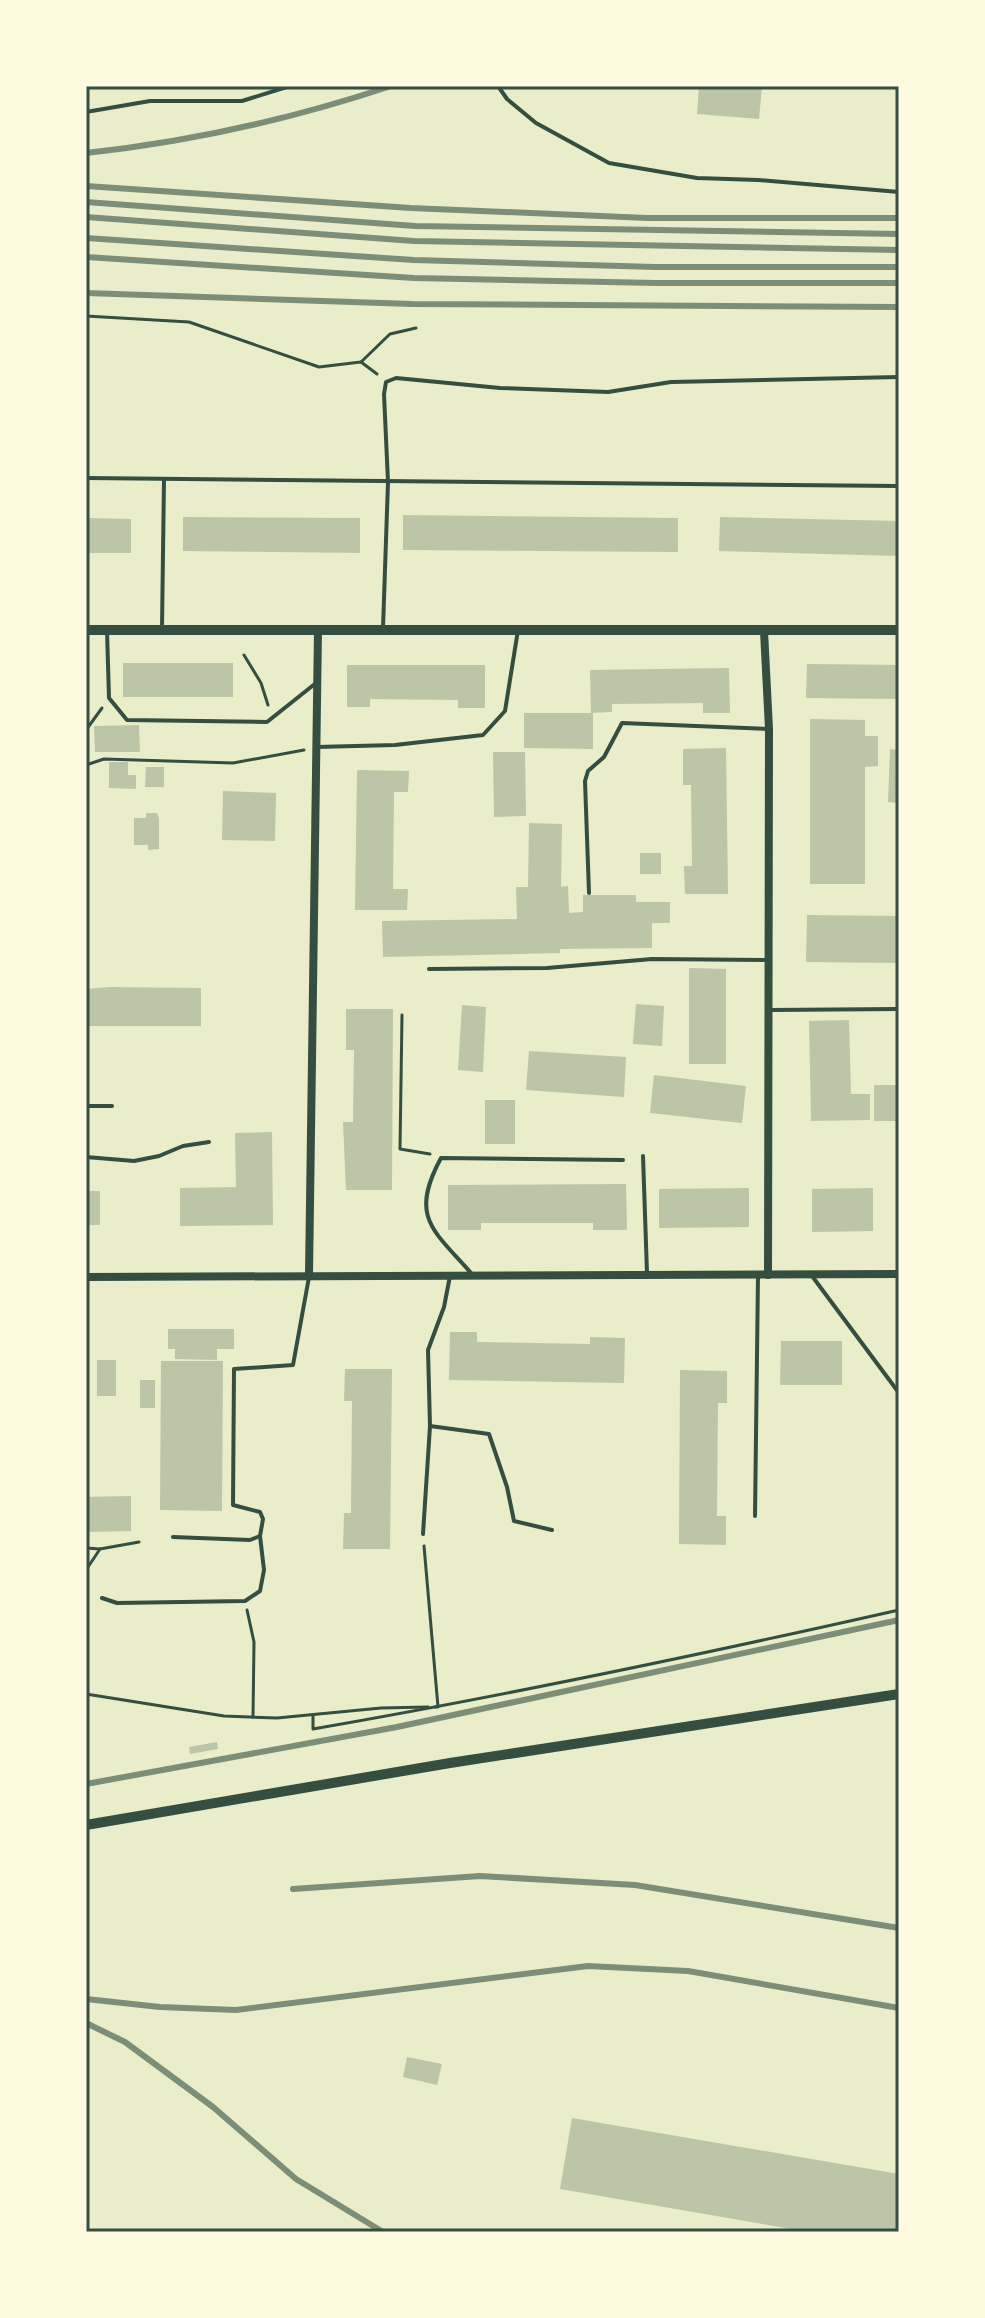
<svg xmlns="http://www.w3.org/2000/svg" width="985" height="2318" viewBox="0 0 985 2318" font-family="'Nunito Sans',sans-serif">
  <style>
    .building { fill: #bcc5a7 }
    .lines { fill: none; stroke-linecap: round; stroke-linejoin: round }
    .path { stroke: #344e41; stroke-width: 3 }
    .service { stroke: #344e41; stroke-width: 4 }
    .minor { stroke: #344e41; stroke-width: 8 }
    .tertiary { stroke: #344e41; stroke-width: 10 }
    .rail { stroke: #7c8e77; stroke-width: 6 }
    .neatline { fill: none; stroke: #344e41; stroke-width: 3 }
  </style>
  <rect width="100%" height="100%" fill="#e9edc9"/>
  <g class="building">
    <path d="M699,86h63l-3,33 -62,-5z"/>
    <path d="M403,515l275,3v34l-275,-2z"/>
    <path d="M183,517l177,1v35l-177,-2z"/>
    <path d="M720,517l179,4v35l-180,-5z"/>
    <path d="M86,518l45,1v34h-45z"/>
    <rect x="123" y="663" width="110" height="34"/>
    <path d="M807,664l92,1v34l-93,-1z"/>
    <path d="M347,665h138v43h-27v-8l-88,-1v8h-23z"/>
    <path d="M729,668l1,45h-27v-10l-91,1v8l-21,1 -1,-43z"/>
    <path d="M524,713h69v36l-69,-1z"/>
    <path d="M810,719l55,1v16h13v30l-13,1v117h-55z"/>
    <path d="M139,725l1,27h-45l-1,-26z"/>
    <path d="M726,748l2,146h-43l-1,-28h8l-1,-81h-8v-36z"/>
    <path d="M890,749l9,1v53l-11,-1z"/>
    <path d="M493,752h32l1,64 -32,1z"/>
    <path d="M109,762h19v13h8v14l-27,-1z"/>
    <path d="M146,767h18v20h-19z"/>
    <path d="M357,770l52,1 -1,21h-14l-1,97h15l-1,21h-52z"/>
    <path d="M223,791l53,2 -1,48 -53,-1z"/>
    <path d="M146,813h11l2,5v31l-11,1v-5h-14v-27h12z"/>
    <path d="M529,823l33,1 -1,63 7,-1 1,27 14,-1v-17h53v7h34v21h-18v25l-92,1v4l-177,4 -1,-36 135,-2 -1,-32h12z"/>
    <rect x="640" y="853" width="21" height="21"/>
    <path d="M807,915l92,1v47l-93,-1z"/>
    <path d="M689,968l37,1v95h-37z"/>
    <path d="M109,987l92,1v38h-115v-37z"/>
    <path d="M636,1004l28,2 -2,40 -29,-2z"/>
    <path d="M462,1005l24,2 -3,65 -25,-2z"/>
    <path d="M346,1009h47l-1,181h-46l-3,-68h10l1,-72h-8z"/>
    <path d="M849,1020l2,74h19v26l-59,1 -2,-100z"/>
    <path d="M529,1051l97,6 -2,40 -98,-7z"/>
    <path d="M654,1075l92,11 -4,37 -92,-10z"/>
    <rect x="874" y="1085" width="25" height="36"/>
    <rect x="485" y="1100" width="30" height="44"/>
    <path d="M272,1132l1,93 -93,1v-38l56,-1 -1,-54z"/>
    <path d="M626,1184l1,46h-34v-7h-112v7h-33v-45z"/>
    <path d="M749,1188v39l-90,1v-39z"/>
    <path d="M873,1188v43l-61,1v-43z"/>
    <rect x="86" y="1191" width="14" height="34"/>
    <path d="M168,1329h66v20h-17v11l-42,-1v-10h-7z"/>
    <path d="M450,1332h27v10l113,2v-7l35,1 -1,45 -175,-3z"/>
    <path d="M781,1341h61v44h-62z"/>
    <rect x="97" y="1360" width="19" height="36"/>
    <path d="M161,1361h62l-1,150 -62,-1z"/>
    <path d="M345,1369h47l-2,180h-47l1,-36h7l1,-112h-8z"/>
    <path d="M680,1370l47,1v32h-9l-1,113h9v29l-47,-1z"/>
    <rect x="140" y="1380" width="15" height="28"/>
    <path d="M131,1496v35l-45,1v-35z"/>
    <path d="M217,1742l1,7 -28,5 -1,-7z"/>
    <path d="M407,2057l35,7 -5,21 -34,-8z"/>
    <path d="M572,2118l327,56v58h-91l-248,-43z"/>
  </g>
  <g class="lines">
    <g class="path">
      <path d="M86,316l103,6 130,45 42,-5 29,-28 26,-6"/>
      <path d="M361,362l16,12"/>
      <path d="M244,655l17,28 7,22"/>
      <path d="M86,730l16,-22"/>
      <path d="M86,765l18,-6 129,4 71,-13"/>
      <path d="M402,1015l-2,134 30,5"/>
      <path d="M424,1546l14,161h-3"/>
      <path d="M86,1548l14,1"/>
      <path d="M86,1570l14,-21 39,-7"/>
      <path d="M247,1610l7,32 -1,75"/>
      <path d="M86,1694l138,22 53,2 104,-10 47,-1"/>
      <path d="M313,1715v14c196,-34 391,-75 586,-119"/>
    </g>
    <g class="service">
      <path d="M498,86l9,13 29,24 73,40 88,15 61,2 141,12"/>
      <path d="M86,112l64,-11h92l48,-15"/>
      <path d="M86,478l813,8"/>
      <path d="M162,628l2,-149"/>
      <path d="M383,628l5,-146 -4,-88 2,-12 10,-4 104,10 108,4 63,-10 228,-5"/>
      <path d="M107,631l2,67 18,22 140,2 49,-39"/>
      <path d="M316,747l79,-2 88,-10 22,-24 13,-81"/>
      <path d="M589,893l-4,-112 3,-10 16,-14 18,-34 147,6"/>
      <path d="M429,969l118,-1 105,-9 115,1"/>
      <path d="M769,1010l130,-1"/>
      <path d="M86,1106h26"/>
      <path d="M643,1156l4,117"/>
      <path d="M86,1157l48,4 25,-5 24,-10 26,-4"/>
      <path d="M471,1273c-38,-43 -62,-56 -30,-115l182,2"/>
      <path d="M812,1276l87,117"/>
      <path d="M430,1426l59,8 18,53 7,34 38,9"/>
      <path d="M755,1516l3,-241"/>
      <path d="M423,1534l7,-108 -2,-76 16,-43 6,-31"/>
      <path d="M173,1537l77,3 10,-4 3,-17 -3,-7 -27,-7 1,-136 59,-4 16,-88"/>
      <path d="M102,1598l15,5 128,-2 15,-10 4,-21 -4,-34"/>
    </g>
    <g class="minor">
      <path d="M764,631l5,98 -1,546"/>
      <path d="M309,1275l9,-645"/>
      <path d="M86,1277l813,-3"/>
    </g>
    <g class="tertiary">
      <path d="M86,630h813"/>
      <path d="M86,1825l364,-62 449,-69"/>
    </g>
    <g class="rail">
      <path d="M86,153c103,-11 206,-34 305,-67"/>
      <path d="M86,186l325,22 236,10h252"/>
      <path d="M86,202l329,24 484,8"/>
      <path d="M86,217l328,24 485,9"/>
      <path d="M86,238l328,22 241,7h244"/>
      <path d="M86,257l328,21 242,5h243"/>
      <path d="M86,293l326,11 487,3"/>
      <path d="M86,1784l311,-57 502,-107"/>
      <path d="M293,1889l187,-13 155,9 264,43"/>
      <path d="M86,1999l74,8 76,3 352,-44 100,5 211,37"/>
      <path d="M86,2023l39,19 88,65 83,72 87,53"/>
    </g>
  </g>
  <rect width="985" height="2318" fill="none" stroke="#fefae0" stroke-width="176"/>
  <rect x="88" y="88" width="809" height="2142" class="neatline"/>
</svg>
